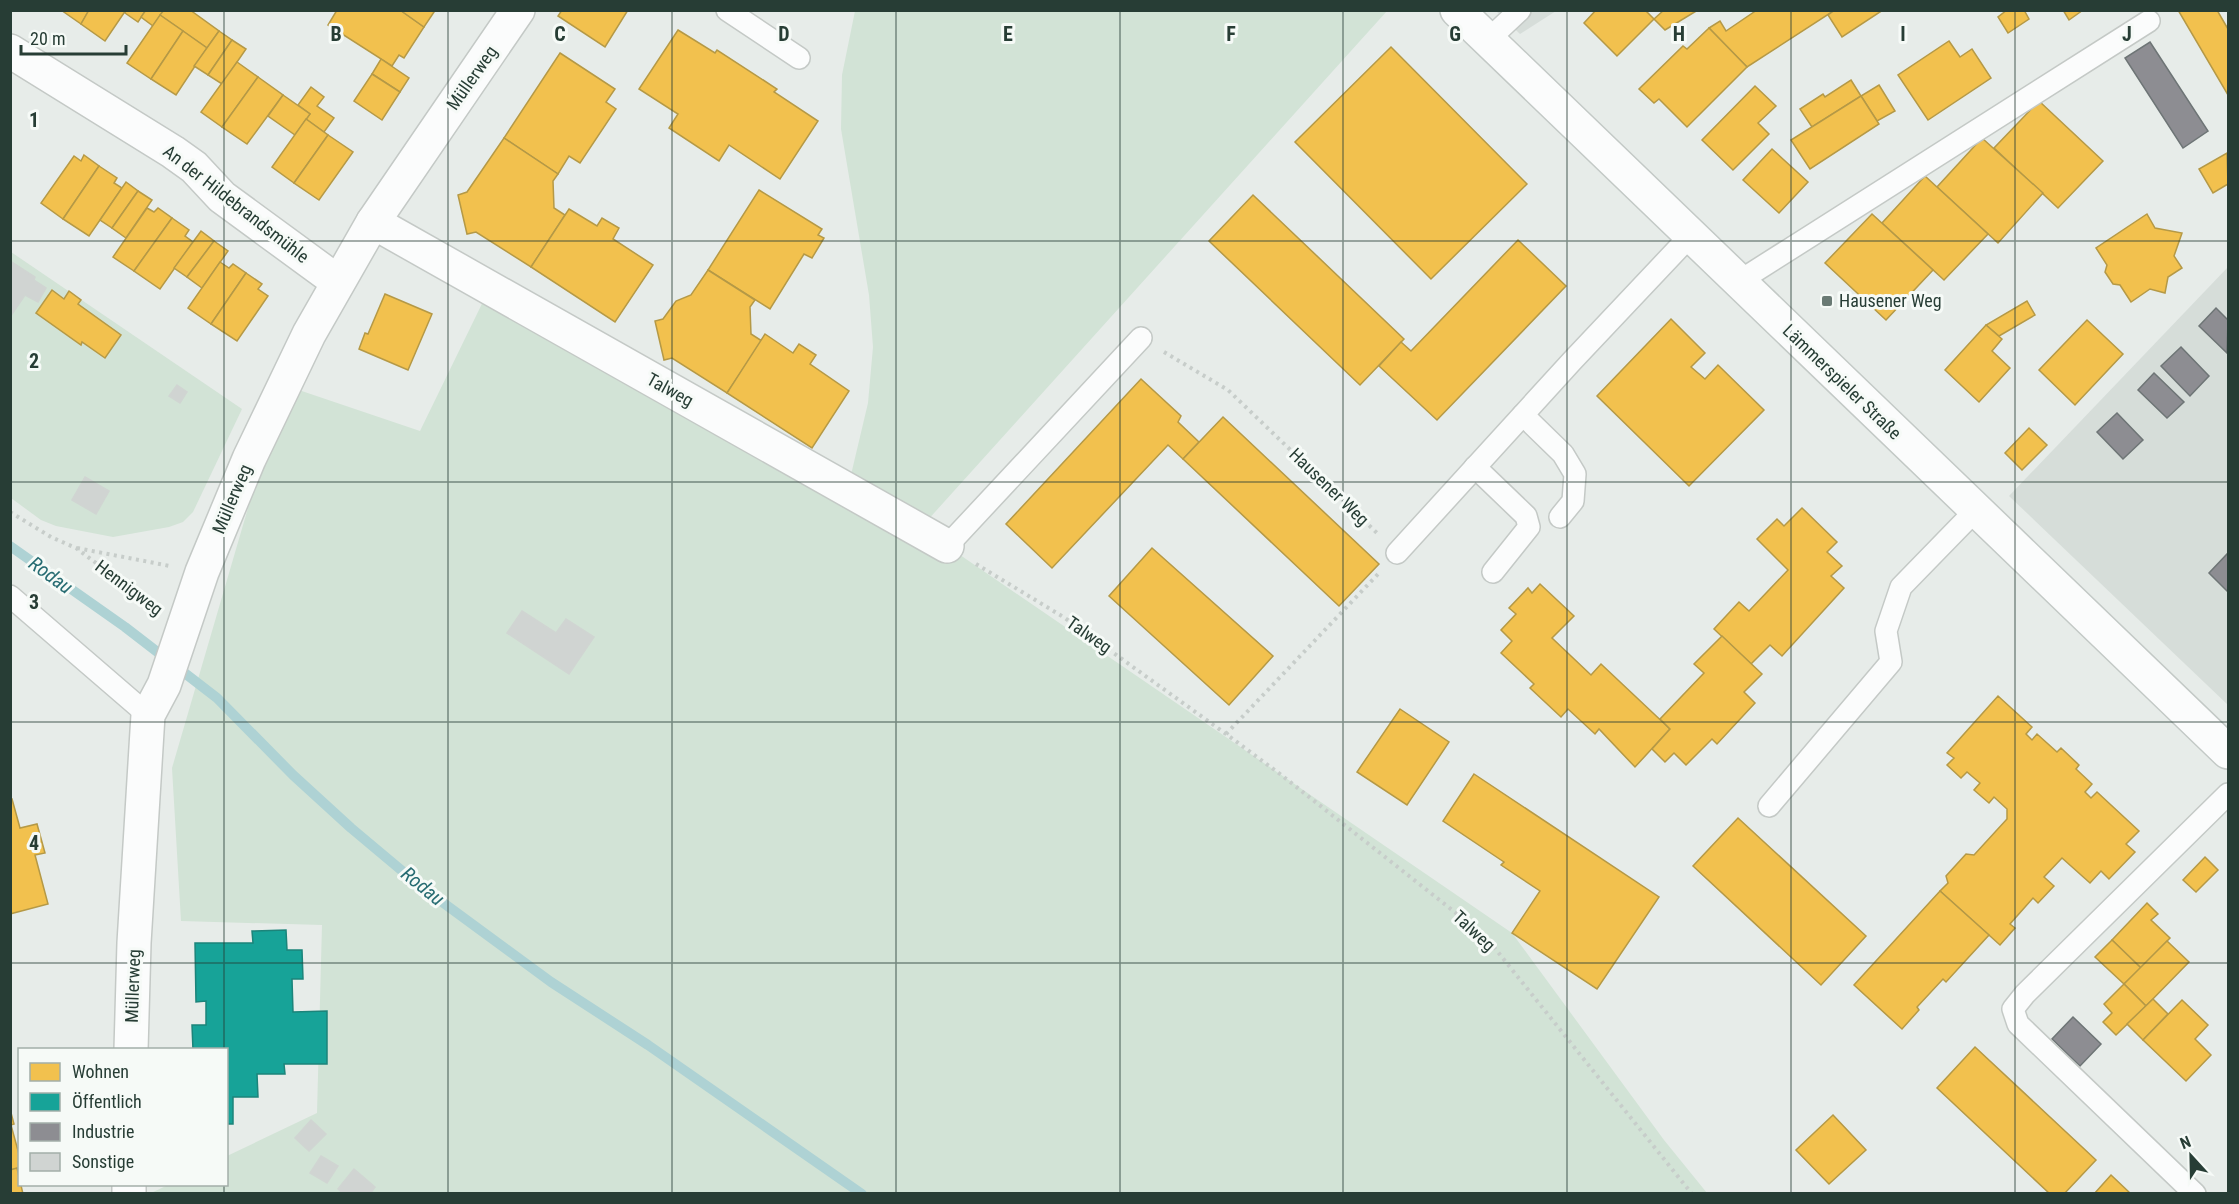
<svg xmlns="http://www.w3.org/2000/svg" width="2239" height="1204" viewBox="0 0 2239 1204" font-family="'Roboto Condensed',sans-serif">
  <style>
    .built { fill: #d6ddd9 }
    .green { fill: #d2e3d6 }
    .homes { fill: #f2c14e; stroke: #b59946; stroke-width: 1.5 }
    .public { fill: #17a398; stroke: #1c847a; stroke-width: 1.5 }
    .industry { fill: #8d8d92; stroke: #6e7576; stroke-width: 1.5 }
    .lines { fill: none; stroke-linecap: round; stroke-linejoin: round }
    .stream { stroke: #aed2d4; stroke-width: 10 }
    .building { fill: #d0d4d2; stroke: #d0d5d2; stroke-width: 1.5 }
    .lane-casing { stroke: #c4c9c6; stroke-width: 24 }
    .street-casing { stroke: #c4c9c6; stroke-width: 36 }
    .secondary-casing { stroke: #c3c9c6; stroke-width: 36 }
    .path { stroke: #c7cdca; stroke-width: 4; stroke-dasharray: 3 4.5; stroke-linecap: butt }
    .lane { stroke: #fbfcfc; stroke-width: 21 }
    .street { stroke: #fbfcfc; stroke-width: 33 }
    .secondary { stroke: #fbfcfc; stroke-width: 33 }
    .grid { fill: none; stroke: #273d35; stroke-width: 1.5; stroke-opacity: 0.55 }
    .poi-dot { fill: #6a7a74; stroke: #f6faf7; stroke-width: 2 }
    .labels { text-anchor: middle; stroke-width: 6; stroke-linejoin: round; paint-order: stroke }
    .street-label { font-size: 18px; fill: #273d35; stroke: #f6faf7 }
    .poi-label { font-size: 18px; fill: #273d35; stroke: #f6faf7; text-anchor: start }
    .water-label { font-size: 20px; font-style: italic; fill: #276c72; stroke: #f6faf7 }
    .grid-label { font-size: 20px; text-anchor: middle; font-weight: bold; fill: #273d35; stroke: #f6faf7; stroke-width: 6; stroke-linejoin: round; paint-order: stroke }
  </style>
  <rect width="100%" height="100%" fill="#e7ece9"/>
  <g class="built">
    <path d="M1496,11h60l-36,23z"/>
    <path d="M2228,267v438l-219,-209z"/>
  </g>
  <g class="green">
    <path d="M855,11h532l-461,511 21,24 565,387 152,207 43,53 -1558,1 19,-9 58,-1 1,-28 90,-43 5,-188 -141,-4 -9,-153 112,-383 136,46 75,-154 355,202 18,-76 5,-56 -4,-52 -28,-166 1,-54z"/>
    <path d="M11,252l231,157 -49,103 -10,10 -14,5 -56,10 -57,-11 -15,-6 -30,-22z"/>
  </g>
  <g class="homes">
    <path d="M61,10h28l-8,14z"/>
    <path d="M89,10h37l-21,31 -24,-17z"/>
    <path d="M126,10h20l-8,12 -13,-9z"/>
    <path d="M146,10h18l-11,16 -12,-9z"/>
    <path d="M164,10h26l29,21 -12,17 -47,-33z"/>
    <path d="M337,10h63l24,17 -20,31 -5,-3 -7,11 -64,-41z"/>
    <path d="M400,10h32l2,2 -10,15z"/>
    <path d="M562,10h66l-23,37 -47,-31z"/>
    <path d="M1596,10h49l9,9 -37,37 -33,-33z"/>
    <path d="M1664,10h34l-33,20 -11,-11z"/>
    <path d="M1757,10h78l-88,57 -38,-39 11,-7 6,10z"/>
    <path d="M1835,10h48l-41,27 -14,-22z"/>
    <path d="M2007,10h17l5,9 -21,14 -10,-16z"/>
    <path d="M2063,10h20l-14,10z"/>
    <path d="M2178,10h39l11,19v66z"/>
    <path d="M160,15l23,16 -32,48 -24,-16z"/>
    <path d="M1709,28l38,39 -60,60 -28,-28 -5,4 -15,-14 44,-43 4,3z"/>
    <path d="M678,30l37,23 2,-3 60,39 -3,3 44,29 -38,58 -51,-34 -10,16 -50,-33 9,-14 -39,-25z"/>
    <path d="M183,31l24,17 -31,47 -25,-16z"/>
    <path d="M219,31l13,9 -24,35 -14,-9z"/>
    <path d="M232,40l14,9 -24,35 -14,-9z"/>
    <path d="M1949,41l11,16 12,-8 19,29 -63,42 -30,-45z"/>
    <path d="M1391,47l136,137 -96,95 -136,-137z"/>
    <path d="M560,53l55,36 -9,13 10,7 -36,54 -11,-7 -11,18 -54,-36z"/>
    <path d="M381,59l28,19 -9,14 -28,-18z"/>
    <path d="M237,62l21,15 -36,50 -21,-15z"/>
    <path d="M372,74l28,18 -18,28 -28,-19z"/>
    <path d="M258,77l25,18 -36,49 -25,-17z"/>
    <path d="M1851,80l10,16 -49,31 -12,-18 23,-15 2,3z"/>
    <path d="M1879,85l16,26 -18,10 -16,-25z"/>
    <path d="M1755,86l21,20 -18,17 11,11 -36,36 -31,-30z"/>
    <path d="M311,87l13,10 -7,9 17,12 -10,14 -18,-13 4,-5 -12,-9z"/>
    <path d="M283,95l27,19 -15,21 -27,-19z"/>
    <path d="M1861,96l18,28 -69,45 -19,-29z"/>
    <path d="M2039,101l64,60 -45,47 -64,-60z"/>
    <path d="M306,119l22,16 -34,48 -22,-16z"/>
    <path d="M328,135l25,17 -34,48 -25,-17z"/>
    <path d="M504,138l54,36 -5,7 1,27 11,7 -34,52 -55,-35 -9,2 -9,-39 9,-3z"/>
    <path d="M1982,138l61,55 -45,50 -61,-56z"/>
    <path d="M1772,149l36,33 -29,31 -36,-33z"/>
    <path d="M2227,153l1,31 -15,9 -14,-24z"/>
    <path d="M84,155l15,11 -36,53 -22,-16 33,-47 7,5z"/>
    <path d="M99,166l18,12 -3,5 8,5 -33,48 -26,-17z"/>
    <path d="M1925,176l63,58 -44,46 -62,-57z"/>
    <path d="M126,182l12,9 -26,37 -12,-8z"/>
    <path d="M759,190l63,39 -4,6 6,3 -12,20 -8,-4 -34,55 -62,-39z"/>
    <path d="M138,191l14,9 -26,38 -14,-10z"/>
    <path d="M1253,195l151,144 -44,46 -151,-144z"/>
    <path d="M147,208l7,4 4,-4 14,10 -38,53 -21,-14z"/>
    <path d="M569,209l28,17 5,-8 17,10 -6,11 40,26 -38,57 -84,-55z"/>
    <path d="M1872,214l61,56 -47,50 -61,-57z"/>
    <path d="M2147,214l8,14 27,5 -8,23 8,12 -14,9 -3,16 -15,-4 -19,13 -11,-17 -7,-1 -8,-12 2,-7 -11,-17z"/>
    <path d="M172,218l17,12 -4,6 8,6 -33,47 -26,-18z"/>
    <path d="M201,231l13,10 -27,36 -13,-9z"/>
    <path d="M1518,240l48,46 -129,134 -58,-54 22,-24 10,9z"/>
    <path d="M214,241l14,10 -26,37 -15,-11z"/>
    <path d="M220,262l9,6 4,-4 13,9 -35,51 -23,-16z"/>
    <path d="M708,270l47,30 -5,7 1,27 11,7 -35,52 -55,-35 -8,2 -9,-39 8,-2 13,-18 15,-6z"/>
    <path d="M246,273l16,11 -4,5 10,7 -31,45 -26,-17z"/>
    <path d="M52,290l12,9 5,-8 12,9 -3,4 43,31 -16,23 -23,-16 -1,3 -45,-32z"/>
    <path d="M385,294l47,20 -24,56 -49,-21 6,-16 3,1z"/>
    <path d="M2027,301l8,14 -36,21 -13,-11z"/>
    <path d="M1671,319l34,34 -14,14 14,12 13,-14 46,45 -75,76 -92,-90z"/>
    <path d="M2087,320l36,34 -48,51 -36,-35z"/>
    <path d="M1986,325l16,14 -10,12 18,17 -31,34 -34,-32z"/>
    <path d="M765,334l28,19 6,-9 17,11 -6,9 39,27 -37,57 -85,-55z"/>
    <path d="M1141,379l40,37 -3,6 21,20 -16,17 -15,-14 -116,123 -46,-44z"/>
    <path d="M1223,417l156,147 -40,42 -156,-147z"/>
    <path d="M2029,428l18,17 -25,25 -17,-17z"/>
    <path d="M1802,508l35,34 -10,10 15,14 -11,10 13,12 -62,68 -12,-11 -19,19 -37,-35 25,-27 10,9 39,-41 -31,-31 20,-20 7,7z"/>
    <path d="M1152,548l121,108 -44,49 -120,-109z"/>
    <path d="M1540,584l34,32 -22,22 39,37 10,-11 69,65 -35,38 -36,-38 -4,5 -27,-25 -7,8 -31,-29 4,-4 -33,-31 11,-12 -11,-11 15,-16 -7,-6 19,-20 4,5z"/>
    <path d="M1722,636l40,38 -18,18 11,11 -38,41 -5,-5 -26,26 -12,-12 -9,9 -13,-13 18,-20 -10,-10 44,-46 -10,-9z"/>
    <path d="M1998,696l34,31 -6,7 6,6 5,-6 20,18 4,-4 18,17 -3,4 16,15 -7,8 6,6 6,-6 42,39 -13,13 9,8 -26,27 -8,-8 -11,12 -28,-25 -18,19 10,9 -16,17 -5,-5 -23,26 5,4 -15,17 -60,-54 8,-8 -2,-7 20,-22 8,1 33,-36v-10l-13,-12 -5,6 -15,-13 6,-7 -13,-11 -6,6 -14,-13 7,-7 -7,-5z"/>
    <path d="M1400,709l49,33 -42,63 -50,-33z"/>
    <path d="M1474,774l185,123 -62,92 -85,-56 28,-42 -39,-26 3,-3 -61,-41z"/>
    <path d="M12,799l8,29 17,-4 8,29 -10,2 13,49 -38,10v-114z"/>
    <path d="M1738,818l128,118 -45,49 -128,-119z"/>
    <path d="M2205,857l13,13 -22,22 -13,-12z"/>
    <path d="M1940,891l49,44 -43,47 -3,-3 -26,28 2,3 -17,19 -48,-44z"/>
    <path d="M2147,903l11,11 -7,6 19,18 -29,30 -29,-28z"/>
    <path d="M2112,940l29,28 -17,16 -29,-27z"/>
    <path d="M2167,941l22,21 -43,44 -22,-22z"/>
    <path d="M2124,984l22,22 -30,29 -13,-13 9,-9 -8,-9z"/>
    <path d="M2153,999l15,15 -25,26 -16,-16z"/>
    <path d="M2182,1000l26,25 -13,14 16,16 -25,26 -43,-41z"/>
    <path d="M1975,1047l121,113 -32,34h-14l-113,-106z"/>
    <path d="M10,1109l4,15 -3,1 9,33v10l-10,2z"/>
    <path d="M1833,1115l33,35 -37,34 -33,-34z"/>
    <path d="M17,1168l6,26h-13v-24z"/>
    <path d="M2111,1175l20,19h-37z"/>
  </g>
  <path class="public" d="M286,930l1,20h15l1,29h-11l1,33 34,-1v53h-43l1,10h-28l1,23h-25v27h-7v-74h-33l-1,-25h14v-24l-10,1 -1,-59h58l-1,-12z"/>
  <g class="industry">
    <path d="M2150,42l58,89 -25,17 -58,-90z"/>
    <path d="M2216,308l12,12 -1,33 -28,-27z"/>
    <path d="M2181,347l28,29 -19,20 -29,-30z"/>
    <path d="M2154,373l30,29 -17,16 -29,-28z"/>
    <path d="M2117,413l26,27 -20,19 -26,-27z"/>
    <path d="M2228,553v39l-19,-19z"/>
    <path d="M2073,1017l28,27 -21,22 -28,-27z"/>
  </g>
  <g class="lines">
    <path class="stream" d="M10,546l115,81 92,71 76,77 58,53 68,57 132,97 97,63 214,149"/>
  </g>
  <g class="building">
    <path d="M10,261l25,16 -1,3 12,8 -8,14 -13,-7 -15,22z"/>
    <path d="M177,385l10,7 -7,11 -11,-7z"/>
    <path d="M85,477l24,14 -13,23 -24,-14z"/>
    <path d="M522,611l34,22 10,-14 28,18 -25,37 -62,-41z"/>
    <path d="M311,1120l15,14 -17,17 -14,-13z"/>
    <path d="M321,1156l17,10 -11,17 -17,-10z"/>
    <path d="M354,1169l21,18 -5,7h-26l-6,-5z"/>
  </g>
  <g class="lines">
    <g class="lane-casing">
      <g id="lane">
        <path d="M727,10l72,48"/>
        <path d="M1488,40l32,-30"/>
        <path d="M1738,282l411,-261"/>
        <path d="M1523,415l40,39 12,20 -2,27 -13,16"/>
        <path d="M1475,467l51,49 3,11 -36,45"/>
        <path d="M947,546l194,-208"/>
        <path d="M1397,553l175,-192 118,-125"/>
        <path d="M10,596l138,119"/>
        <path d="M1769,806l122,-144 -5,-31 15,-44 75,-77"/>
        <path d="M2195,1194l-177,-170 -5,-15 12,-15 203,-200"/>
      </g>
    </g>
    <g class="street-casing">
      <g id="street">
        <path d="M10,51l163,101 21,15 28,30 116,85"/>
        <path d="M373,222l574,324"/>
        <path d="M131,1050l3,-107 14,-228 16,-30 38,-113 47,-113 60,-125 64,-112 145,-212"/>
        <path d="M129,1194v-10"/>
      </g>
    </g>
    <g class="secondary-casing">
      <path id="secondary" d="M1457,10l771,742"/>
    </g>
    <g class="path">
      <path d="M1164,352l64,38 149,143"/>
      <path d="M10,512l41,25 25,11 79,59"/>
      <path d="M77,548l93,18"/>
      <path d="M976,564l89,54 161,116 54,40 205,162 207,258"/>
      <path d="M1226,734l153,-161"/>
    </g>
    <use href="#lane" class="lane"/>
    <use href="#street" class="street"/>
    <use href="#secondary" class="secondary"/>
  </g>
  <path class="grid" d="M224,10v1040M448,10v1184M672,10v1184M896,10v1184M1120,10v1184M1343,10v1184M1567,10v1184M1791,10v1184M2015,10v1184M10,241h2218M10,482h2218M10,722h2218M10,963h2218M224,1184v10"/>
  <rect class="poi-dot" x="1821" y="295" width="12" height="12" rx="3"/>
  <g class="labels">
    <g class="street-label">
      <text transform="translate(472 78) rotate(-55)" y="6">Müllerweg</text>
      <text transform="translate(236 204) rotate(38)" y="6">An der Hildebrandsmühle</text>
      <text transform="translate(1842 382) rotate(44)" y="6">Lämmerspieler Straße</text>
      <text transform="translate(670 390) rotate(29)" y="6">Talweg</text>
      <text transform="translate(1329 487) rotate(44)" y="6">Hausener Weg</text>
      <text transform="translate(232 499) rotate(-67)" y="6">Müllerweg</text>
      <text transform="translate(129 588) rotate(37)" y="6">Hennigweg</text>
      <text transform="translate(1089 635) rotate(35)" y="6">Talweg</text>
      <text transform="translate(1474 931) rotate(43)" y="6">Talweg</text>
      <text transform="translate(133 986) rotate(-88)" y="6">Müllerweg</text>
    </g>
    <g class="poi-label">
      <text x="1839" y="307">Hausener Weg</text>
    </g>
    <g class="water-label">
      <text transform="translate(51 575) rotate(36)" y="7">Rodau</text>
      <text transform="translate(423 886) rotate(39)" y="7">Rodau</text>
    </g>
  </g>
  <g class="grid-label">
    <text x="336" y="41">B</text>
    <text x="560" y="41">C</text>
    <text x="784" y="41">D</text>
    <text x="1008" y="41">E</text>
    <text x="1231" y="41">F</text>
    <text x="1455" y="41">G</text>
    <text x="1679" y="41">H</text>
    <text x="1903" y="41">I</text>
    <text x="2127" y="41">J</text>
    <text x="34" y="127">1</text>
    <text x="34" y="368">2</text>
    <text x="34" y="609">3</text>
    <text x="34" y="850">4</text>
  </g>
  <rect width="2239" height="1204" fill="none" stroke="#273d35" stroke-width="24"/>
  <rect x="18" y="1048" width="210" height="138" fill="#f6faf7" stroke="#a3aea9" stroke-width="1.5"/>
  <rect x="30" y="1063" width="30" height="18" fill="#f2c14e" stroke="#a3aea9" stroke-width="1.5"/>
  <text x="72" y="1078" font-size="18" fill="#273d35">Wohnen</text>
  <rect x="30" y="1093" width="30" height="18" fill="#17a398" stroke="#a3aea9" stroke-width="1.5"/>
  <text x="72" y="1108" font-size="18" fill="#273d35">Öffentlich</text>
  <rect x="30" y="1123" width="30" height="18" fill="#8d8d92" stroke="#a3aea9" stroke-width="1.5"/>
  <text x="72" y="1138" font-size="18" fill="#273d35">Industrie</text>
  <rect x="30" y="1153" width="30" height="18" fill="#d0d4d2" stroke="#a3aea9" stroke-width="1.5"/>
  <text x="72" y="1168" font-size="18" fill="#273d35">Sonstige</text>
  <g transform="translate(2191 1156) rotate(338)" stroke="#f6faf7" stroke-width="4.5" paint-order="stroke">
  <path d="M0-4.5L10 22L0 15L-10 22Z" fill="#273d35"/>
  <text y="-9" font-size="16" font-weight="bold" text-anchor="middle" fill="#273d35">N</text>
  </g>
  <path d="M21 45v9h105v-9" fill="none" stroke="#273d35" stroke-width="3"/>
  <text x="30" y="45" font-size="18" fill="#273d35" stroke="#f6faf7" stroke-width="4.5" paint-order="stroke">20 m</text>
</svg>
